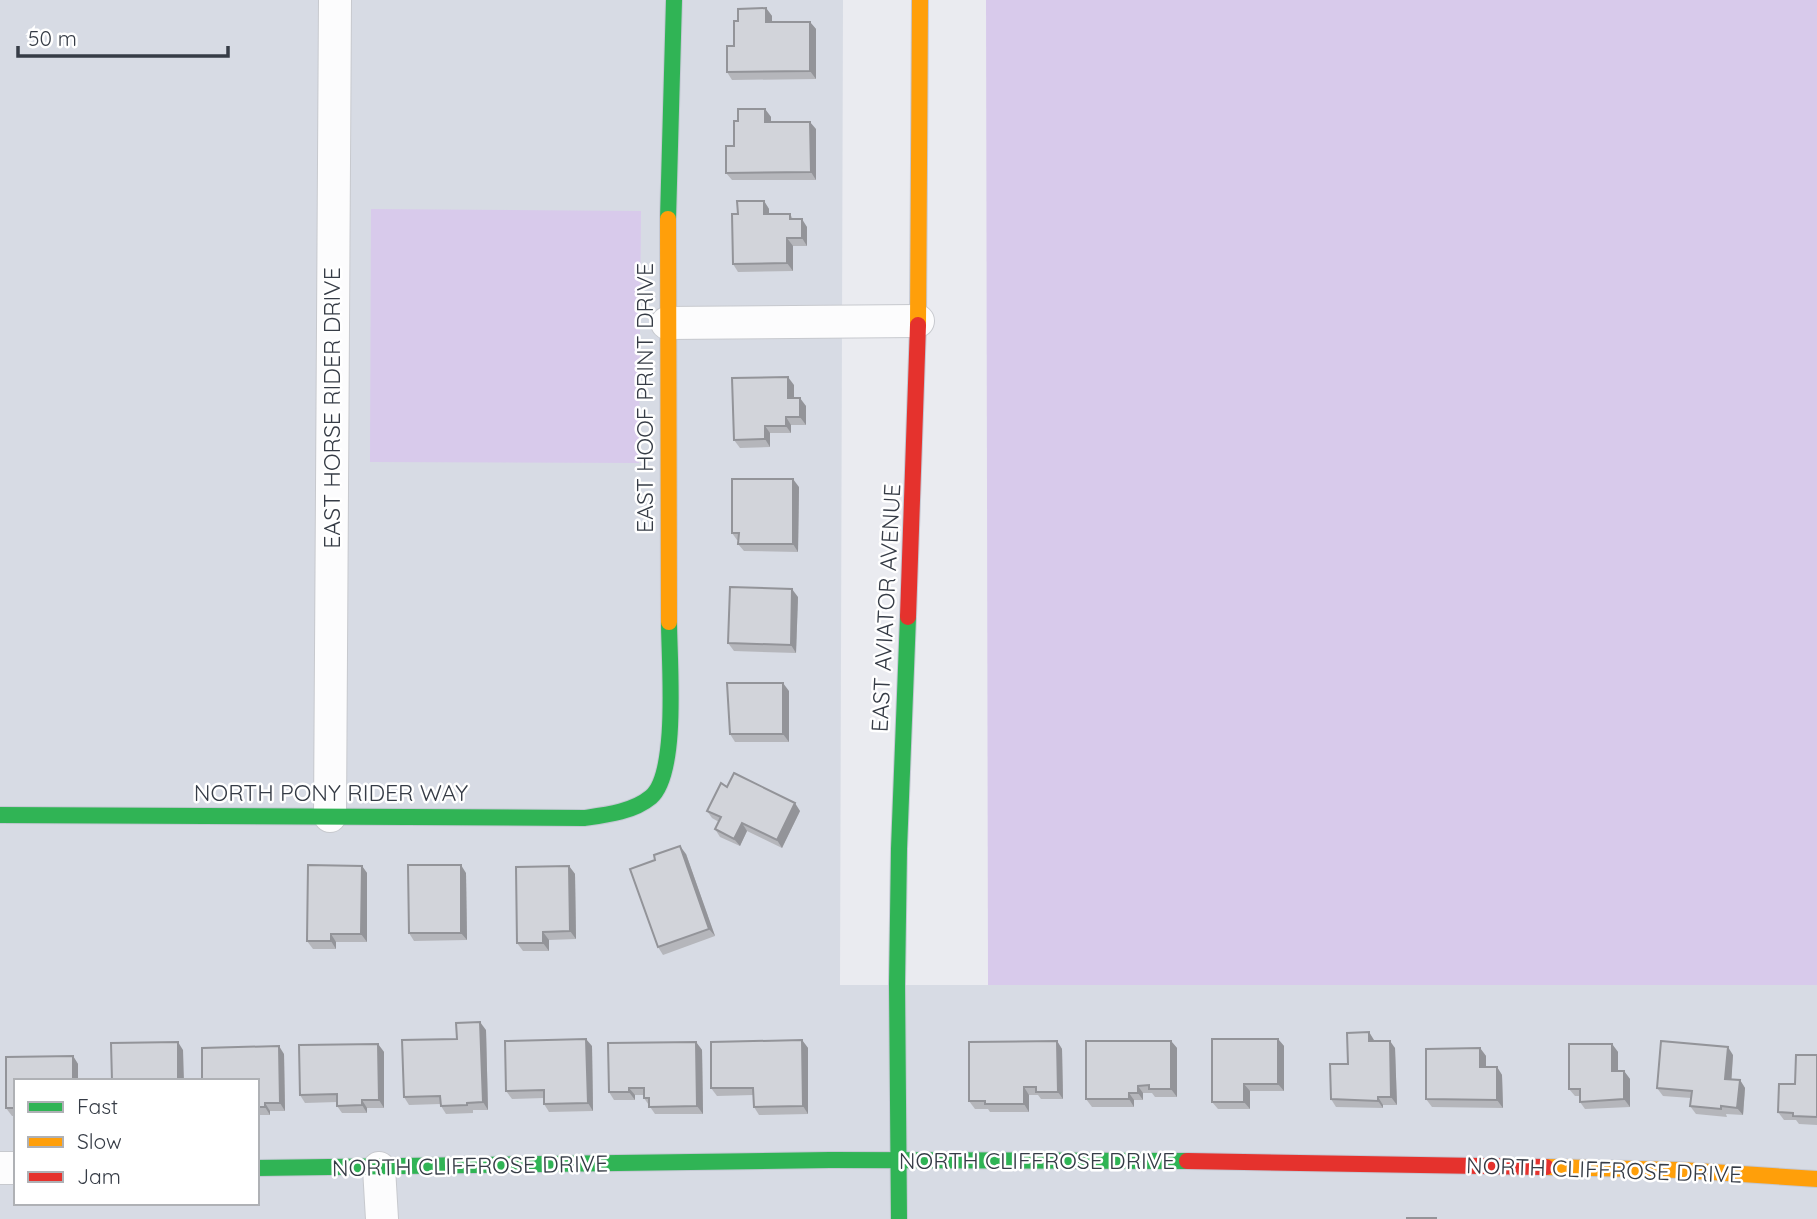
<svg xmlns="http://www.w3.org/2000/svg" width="1817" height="1219" viewBox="0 0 1817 1219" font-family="Quicksand,sans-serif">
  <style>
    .residential { fill: #d7dbe4; fill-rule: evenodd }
    .green { fill: #d8caeb }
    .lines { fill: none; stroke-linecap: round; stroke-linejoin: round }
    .street-casing { stroke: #c7c9ce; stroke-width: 34 }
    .fast-casing { stroke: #c4c8d3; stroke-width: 18 }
    .slow-casing { stroke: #c4c8d3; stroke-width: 18 }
    .jam-casing { stroke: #c4c8d3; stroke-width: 18 }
    .street { stroke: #fcfcfd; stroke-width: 32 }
    .fast { stroke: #30b455; stroke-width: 16 }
    .slow { stroke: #ff9f0a; stroke-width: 16 }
    .jam { stroke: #e5322d; stroke-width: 16 }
    .wall { fill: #b5b6bb }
    .shaded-wall { fill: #939499 }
    .building { fill: #d2d4da; stroke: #939499; stroke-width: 2 }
    .labels { text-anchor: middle; stroke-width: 5; stroke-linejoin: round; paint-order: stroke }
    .street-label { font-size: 23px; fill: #363c46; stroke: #fff }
  </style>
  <rect width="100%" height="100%" fill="#eaebf0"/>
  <path class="residential" d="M0,0h843l-3,985h977v234h-1817zM16,1081h241v122h-241z"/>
  <g class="green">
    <path d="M986,0h831v985h-829z"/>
    <path d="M371,209l270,2 -2,252 -269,-1z"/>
  </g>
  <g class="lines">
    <g class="street-casing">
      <g id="street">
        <path d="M667,323l251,-2"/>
        <path d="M330,816l5,-816"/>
        <path d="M0,1168h16"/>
        <path d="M379,1168l3,51"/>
      </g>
    </g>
    <g class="fast-casing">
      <g id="fast">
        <path d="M668,219l6,-219"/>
        <path d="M0,815l584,3c22,-3 49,-6 67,-21 28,-24 18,-137 18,-175"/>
        <path d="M257,1168l573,-8 357,1"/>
        <path d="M899,1219l-2,-235 2,-135 9,-232"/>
      </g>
    </g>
    <g class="slow-casing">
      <g id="slow">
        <path d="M668,219l1,403"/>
        <path d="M918,325l2,-325"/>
        <path d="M1546,1167l135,3 136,9"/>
      </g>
    </g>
    <g class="jam-casing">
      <g id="jam">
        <path d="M908,617l10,-292"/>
        <path d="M1187,1161l359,6"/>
      </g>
    </g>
    <use href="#street" class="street"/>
    <use href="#fast" class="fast"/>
    <use href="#slow" class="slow"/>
    <use href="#jam" class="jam"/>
  </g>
  <g class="wall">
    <path d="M766,8l6,8v6h38l6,7v50l-84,1 -5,-8 7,-26 4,-25z"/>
    <path d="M765,109l6,8v5l45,7v51h-84l-6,-7 8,-27 4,-25z"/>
    <path d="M764,201l5,8v5h21l3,5 14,8v19h-14v25l-55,1 -5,-8 5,-50z"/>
    <path d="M794,385v13l12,8v19h-15v8h-21v14l-30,1 -6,-8z"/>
    <path d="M799,487l-1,65 -54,-1 -6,-7v-4h-1l-5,-7z"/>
    <path d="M798,597l-2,56 -62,-2 -6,-8z"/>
    <path d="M789,691v51h-54l-5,-8z"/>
    <path d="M727,787l73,24 -18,37 -35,-17 -7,15 -20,-9 -5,-8 4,-7 -7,-4 -5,-7z"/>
    <path d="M686,854l29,82 -52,19 -5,-8z"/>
    <path d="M362,866l5,7v69h-31v7h-23l-6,-8z"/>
    <path d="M569,866l6,8 1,65 -27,1v11h-26l-6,-8z"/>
    <path d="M466,873l1,67 -53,1 -5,-8z"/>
    <path d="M486,1030l2,80h-15v3l-27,1 -5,-8 -1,-2 -31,1 -5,-8 53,-58z"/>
    <path d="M1369,1032l5,9 21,7 2,57h-14v3l-47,-1 -5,-8 17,-35z"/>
    <path d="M1278,1039l6,7v45h-34v18h-32l-6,-7z"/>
    <path d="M802,1040l6,8v66l-49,1 -5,-8 -1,-12 -36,1 -6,-8z"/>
    <path d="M1057,1041l5,8 1,50h-22l-3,-4h-9v17h-39l-2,-3h-13l-6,-8z"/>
    <path d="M1171,1041l6,7v49h-22l-3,-4h-9v7h-9v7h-42l-6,-8z"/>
    <path d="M696,1042l6,8 1,64h-48l-11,-16v-3h-9v5h-21l-5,-8z"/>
    <path d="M378,1044l6,8v56h-17v5h-25l-5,-7v-4l-32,1 -5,-8z"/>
    <path d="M1612,1044l6,8v19h6l6,8v28l-45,2 -5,-7v-6h-5l-6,-7z"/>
    <path d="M592,1046l1,65 -44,1 -5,-8v-6l-32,1 -6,-8z"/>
    <path d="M1480,1048l6,8v11h11l5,8 1,33 -71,-1 -6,-8z"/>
    <path d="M284,1054l1,57h-15v4h-13v-34z"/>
    <path d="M1733,1055l-2,25h9l5,8 -2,27 -17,-1 1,3 -31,-3 -6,-8 1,-8 -28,-2 -6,-8z"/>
    <path d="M1817,1055v70l-18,-1 -3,-4h-12l-6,-8 17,-28z"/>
    <path d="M73,1056l5,8v17h-62v35h-4l-6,-8v-51z"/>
  </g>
  <g class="shaded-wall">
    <path d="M766,8l6,8v13l-6,-7z"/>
    <path d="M810,22l6,7v50l-6,-8z"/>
    <path d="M765,109l6,8v13l-6,-8z"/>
    <path d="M810,122l6,7v51l-5,-8z"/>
    <path d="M764,201l5,8v13l-5,-8z"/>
    <path d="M802,219l5,8v19l-5,-8z"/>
    <path d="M787,238l6,8v25l-6,-8z"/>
    <path d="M788,377l6,8v21l-6,-8z"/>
    <path d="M800,398l6,8v19l-6,-8z"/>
    <path d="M786,417l5,8v8l-5,-7z"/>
    <path d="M765,426l5,7v14l-5,-8z"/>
    <path d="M793,479l6,8 -1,65 -5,-8z"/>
    <path d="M792,589l6,8 -2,56 -5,-8z"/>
    <path d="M783,683l6,8v51l-6,-8z"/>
    <path d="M795,803l5,8 -18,37 -5,-8z"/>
    <path d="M742,823l5,8 -7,15 -6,-7z"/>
    <path d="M680,846l6,8 29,82 -6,-7z"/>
    <path d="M461,865l5,8 1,67 -6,-7z"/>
    <path d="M362,866l5,7v69l-6,-8z"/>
    <path d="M569,866l6,8 1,65 -6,-8z"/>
    <path d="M543,932l6,8v11l-6,-8z"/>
    <path d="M331,934l5,8v7l-5,-8z"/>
    <path d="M480,1022l6,8 2,80 -5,-8z"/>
    <path d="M1369,1032l5,8v9l-5,-8z"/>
    <path d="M586,1039l6,7 1,65 -5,-8z"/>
    <path d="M1278,1039l6,7v45l-6,-7z"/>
    <path d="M802,1040l6,8v66l-5,-8z"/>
    <path d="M1057,1041l5,8 1,50 -5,-7z"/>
    <path d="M1171,1041l6,7v49l-6,-8z"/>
    <path d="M1390,1041l5,7 2,57 -6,-8z"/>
    <path d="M178,1042l5,8 1,31h-6z"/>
    <path d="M696,1042l6,8 1,64 -6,-8z"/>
    <path d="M378,1044l6,8v56l-5,-8z"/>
    <path d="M1612,1044l6,8v27l-6,-8z"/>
    <path d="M279,1046l5,8 1,57 -5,-8z"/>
    <path d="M1728,1047l5,8 -2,32 -6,-8z"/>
    <path d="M1480,1048l6,8v19l-6,-8z"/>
    <path d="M73,1056l5,8v17h-5z"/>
    <path d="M1497,1067l5,8 1,33 -6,-8z"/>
    <path d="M1624,1071l6,8v28l-6,-8z"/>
    <path d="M1740,1080l5,8 -2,27 -6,-7z"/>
    <path d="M1244,1084l6,7v18l-6,-7z"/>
    <path d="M1138,1086l5,7v7l-5,-7z"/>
    <path d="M1024,1087l5,8v17l-5,-8z"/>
    <path d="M629,1088l6,7v5l-6,-8z"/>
    <path d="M1129,1093l5,7v7l-5,-8z"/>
    <path d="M1378,1097l5,8v3l-5,-7z"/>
    <path d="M362,1100l5,8v5l-5,-8z"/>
    <path d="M265,1103l5,8v4l-5,-8z"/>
  </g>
  <g class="building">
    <path d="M766,8v14h44v49l-83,1v-26h7v-25h4v-12z"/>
    <path d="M738,109h27v13h45l1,50 -85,1v-27h8v-25h4z"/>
    <path d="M737,201h27v13h26v5h12v19h-15v25l-54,1 -1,-50h6z"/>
    <path d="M788,377v21h12v19h-14v9h-21v13l-31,1 -2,-62z"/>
    <path d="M732,479h61v65h-55l1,-11h-7z"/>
    <path d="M730,587l62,2 -1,56 -63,-2z"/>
    <path d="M727,683h56v51h-53z"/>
    <path d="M734,773l61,30 -18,37 -35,-17 -8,16 -19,-10 6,-12 -14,-6 14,-28 6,4z"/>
    <path d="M680,846l29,83 -51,18 -28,-78 25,-9 -1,-5z"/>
    <path d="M308,865l54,1 -1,68h-30v7h-24z"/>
    <path d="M408,865h53v68h-52z"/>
    <path d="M569,866l1,65 -27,1v11h-26l-1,-76z"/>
    <path d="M480,1022l3,80 -16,1v2l-26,1 -1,-10 -36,1 -2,-57 55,-1 -1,-16z"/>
    <path d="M1369,1032v9h21l1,56h-13v4l-47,-2 -1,-35h18l-1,-31z"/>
    <path d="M586,1039l2,64 -44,1v-14l-38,1 -1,-50z"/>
    <path d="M1212,1039h66v45h-34v18h-32z"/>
    <path d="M802,1040l1,66 -49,1 -1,-19h-42v-46z"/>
    <path d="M1057,1041l1,51h-22v-5h-12v17h-39v-3h-16v-59z"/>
    <path d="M1086,1041h85v48h-22v-4l-11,1v7h-9v6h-43z"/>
    <path d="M1661,1041l67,6 -3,32 15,1 -3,28 -16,-2v3l-31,-3 2,-15 -35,-3z"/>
    <path d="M178,1042v39h-66l-1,-38z"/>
    <path d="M696,1042l1,64 -48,1v-9h-5v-10h-15v4h-20l-1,-49z"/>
    <path d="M378,1044l1,56h-17v5l-25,1v-12l-37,1 -1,-50z"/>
    <path d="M1569,1044h43v27h12v28l-44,3v-13h-11z"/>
    <path d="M279,1046l1,57h-15v4h-8v-26h-55v-33z"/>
    <path d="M1480,1048v19h17v33l-71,-1v-50z"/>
    <path d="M1796,1055h21v62l-24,-1v-3l-15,-1 1,-28h16z"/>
    <path d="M73,1056v25h-57v27h-10v-51z"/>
    <rect x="1407" y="1218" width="29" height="1"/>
  </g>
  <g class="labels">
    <g class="street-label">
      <text transform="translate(645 398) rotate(-90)" y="8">EAST HOOF PRINT DRIVE</text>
      <text transform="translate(332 408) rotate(-90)" y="8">EAST HORSE RIDER DRIVE</text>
      <text transform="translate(886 608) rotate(-87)" y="8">EAST AVIATOR AVENUE</text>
      <text x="331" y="801">NORTH PONY RIDER WAY</text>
      <text x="1037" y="1169">NORTH CLIFFROSE DRIVE</text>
      <text transform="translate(470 1166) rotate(-1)" y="8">NORTH CLIFFROSE DRIVE</text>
      <text transform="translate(1604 1170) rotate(2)" y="8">NORTH CLIFFROSE DRIVE</text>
    </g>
  </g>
  <rect x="14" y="1079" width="245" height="126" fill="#ffffff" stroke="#afb1b5" stroke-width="2"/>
  <rect x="28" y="1102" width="35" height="10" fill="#30b455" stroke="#afb1b5" stroke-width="2"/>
  <text x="77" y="1114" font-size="21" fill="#363c46">Fast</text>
  <rect x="28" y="1137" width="35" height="10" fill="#ff9f0a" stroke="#afb1b5" stroke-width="2"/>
  <text x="77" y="1149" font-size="21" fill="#363c46">Slow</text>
  <rect x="28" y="1172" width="35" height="10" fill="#e5322d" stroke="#afb1b5" stroke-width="2"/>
  <text x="77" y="1184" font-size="21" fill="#363c46">Jam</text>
  <path d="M18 46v10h210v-10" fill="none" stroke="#363c46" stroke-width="3.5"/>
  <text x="28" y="46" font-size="21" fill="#363c46" stroke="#ffffff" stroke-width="5" paint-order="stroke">50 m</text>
</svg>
